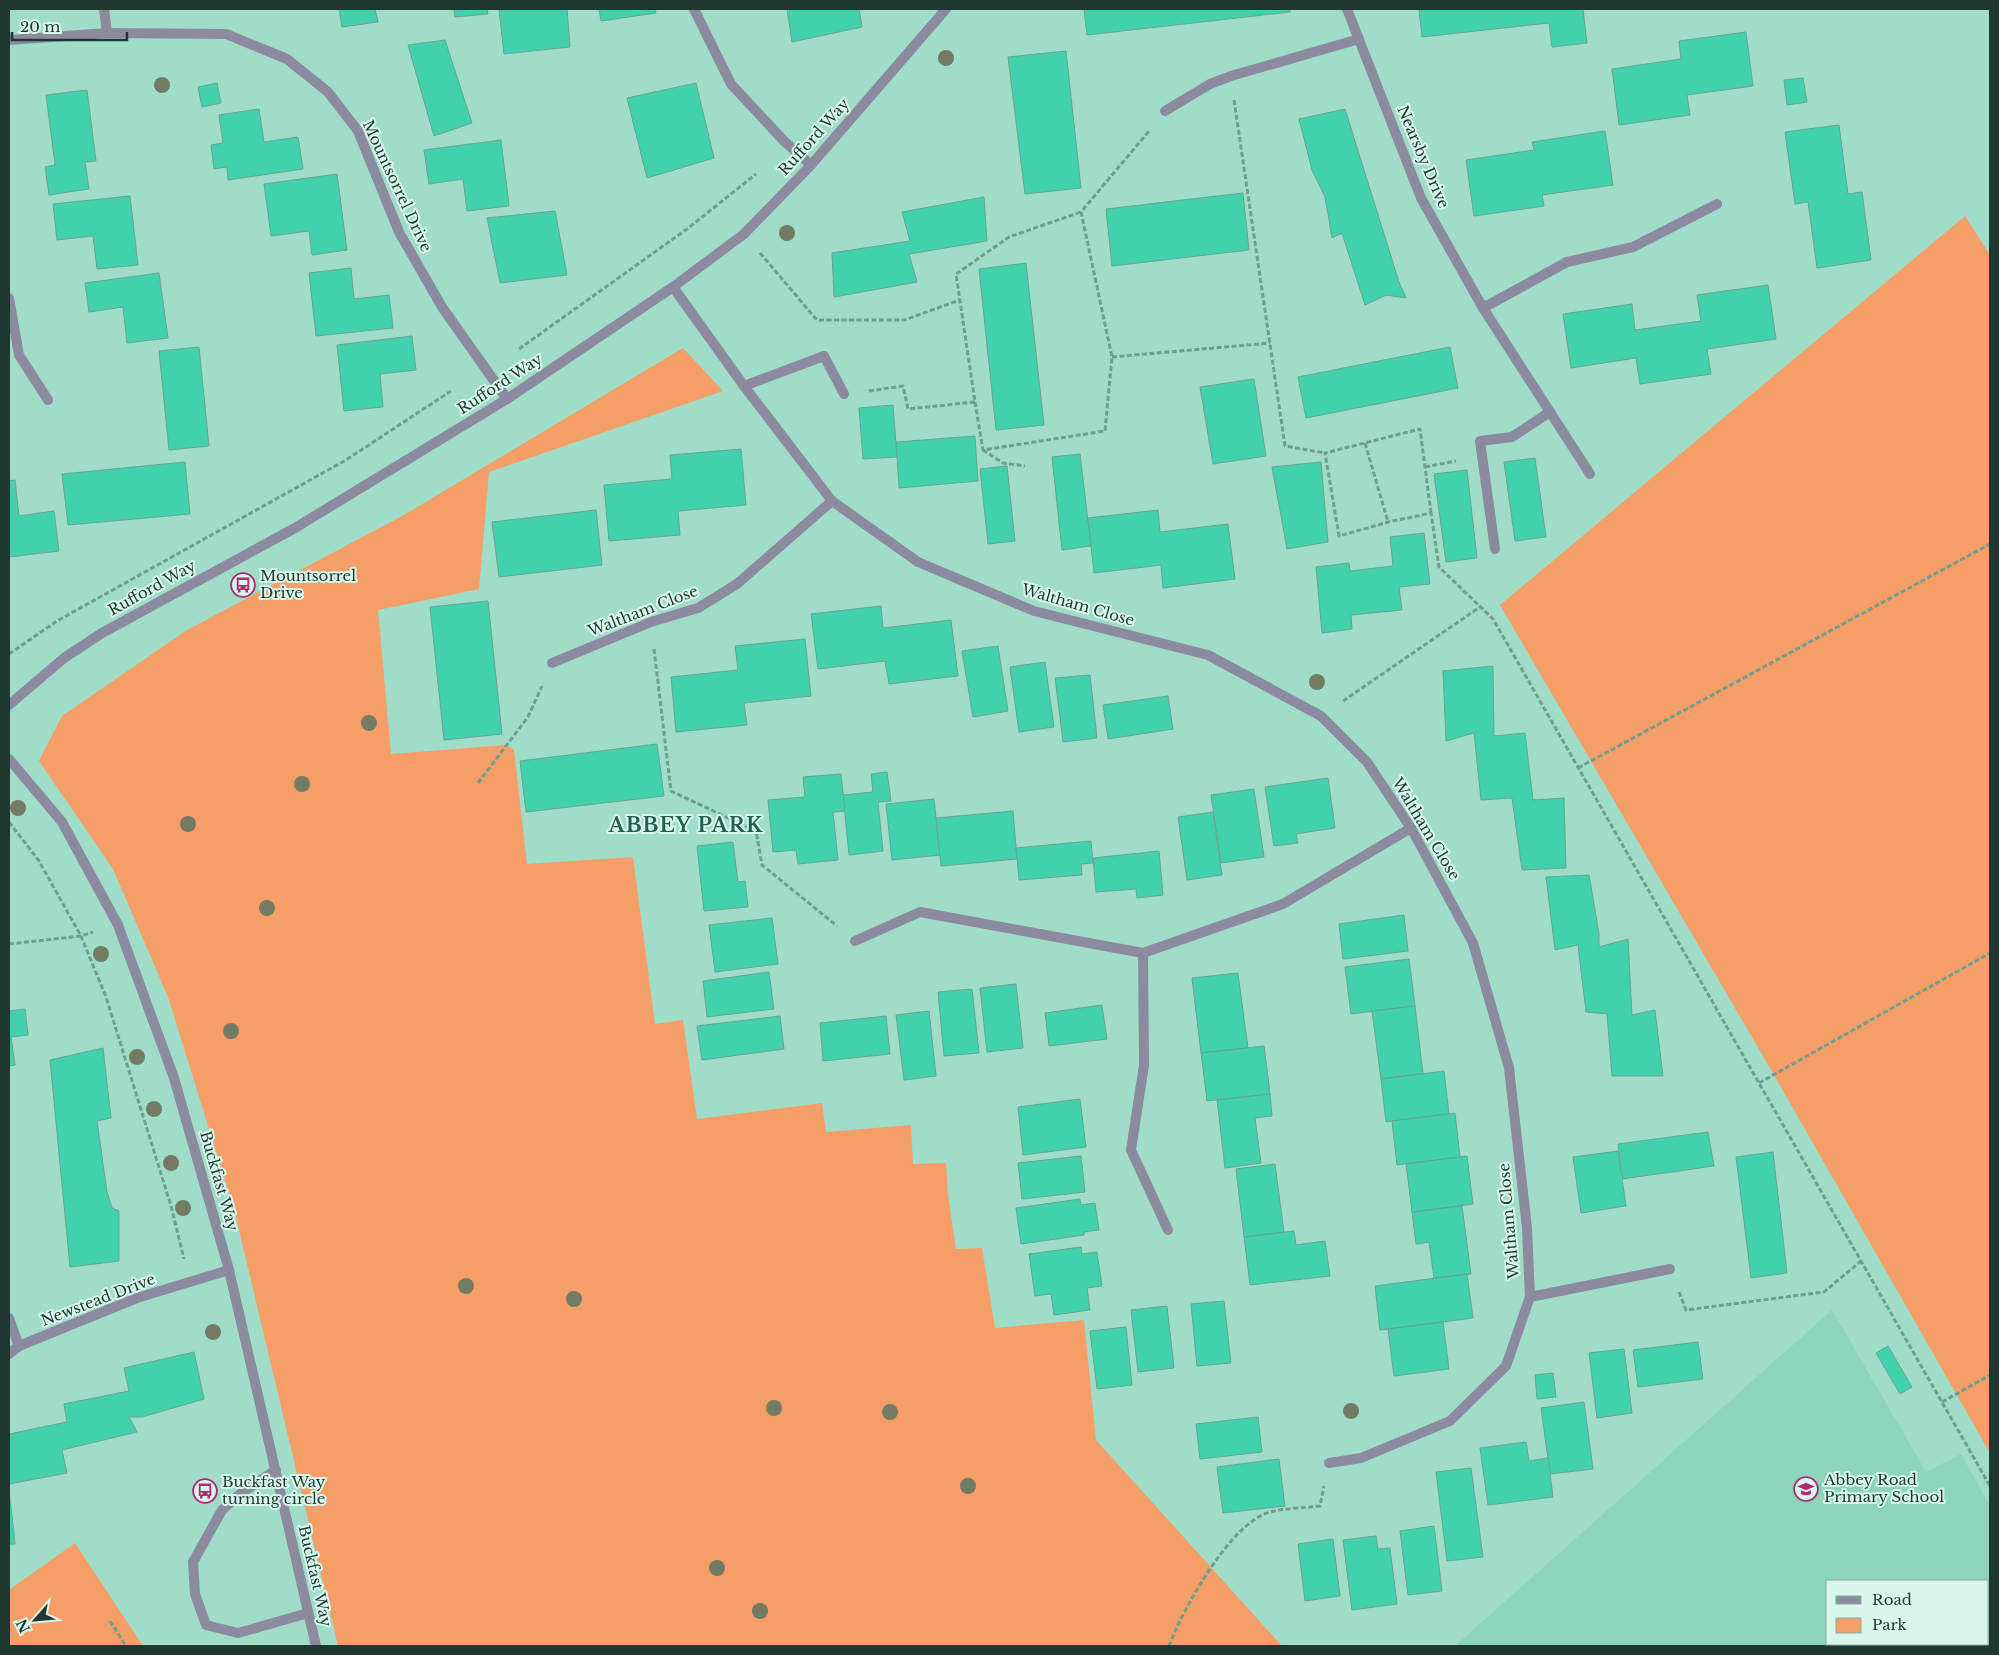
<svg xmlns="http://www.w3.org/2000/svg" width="1999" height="1655" viewBox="0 0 1999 1655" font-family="'Libre Baskerville',serif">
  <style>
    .built { fill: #8cd4bc; fill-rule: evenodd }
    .green { fill: #f59e68 }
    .building { fill: #41d1ac; stroke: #68a491 }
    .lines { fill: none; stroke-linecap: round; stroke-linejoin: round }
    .path { stroke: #6e9e8e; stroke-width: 3; stroke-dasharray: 5 2.5; stroke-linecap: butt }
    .lane { stroke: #8c8a9f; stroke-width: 10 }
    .street { stroke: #8c8a9f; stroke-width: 10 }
    .tree { fill: #737b64 }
    .labels { text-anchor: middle; stroke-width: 4; stroke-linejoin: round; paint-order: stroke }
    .street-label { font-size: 15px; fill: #1e3830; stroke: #d8f6eb }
    .poi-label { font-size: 15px; fill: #1e3830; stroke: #d8f6eb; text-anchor: start }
    .district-label { font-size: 20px; font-weight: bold; letter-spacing: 1px; fill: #215f4e; stroke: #d8f6eb }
  </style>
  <rect width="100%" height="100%" fill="#9fddc8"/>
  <path class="built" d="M1832,1310l94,162 35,-18 29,52v140h-535zM1828,1581h160v63h-160z"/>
  <g class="green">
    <path d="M1965,216l25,39v1198l-216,-378 -274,-470z"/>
    <path d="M683,348l40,43 -234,81 -10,117 -101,21 13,144 116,-9 7,5 13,114 106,-7 22,167 28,-4 14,99 125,-16 4,29 85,-7 2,39 33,-1 2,32 8,54 26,-1 13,80 89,-8 12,120 186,206h-944l-104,-437 -66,-212 -55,-128 -74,-108 23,-45 125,-86 217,-115z"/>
    <path d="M75,1543l68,103h-134v-56z"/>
  </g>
  <g class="building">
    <path d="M339,9h36l3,13 -36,5z"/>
    <path d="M454,9h33l1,5 -33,3z"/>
    <path d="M499,9h68l3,38 -66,7z"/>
    <path d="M599,9h56l1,4 -55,8z"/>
    <path d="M787,9h72l3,18 -70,15z"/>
    <path d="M1084,9h206v3l-203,23z"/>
    <path d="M1419,9h164l4,34 -35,4 -3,-24 -127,14z"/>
    <path d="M1746,32l7,54 -66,9 3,20 -71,10 -7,-56 69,-10 -2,-18z"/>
    <path d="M445,40l27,83 -38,13 -26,-91z"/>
    <path d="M1066,51l15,137 -56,6 -17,-137z"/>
    <path d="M1803,78l4,24 -20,3 -3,-25z"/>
    <path d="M217,83l4,20 -19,4 -4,-20z"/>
    <path d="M696,83l18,75 -67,20 -20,-80z"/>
    <path d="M87,90l9,71 -11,1 4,27 -40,6 -4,-28 10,-2 -9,-70z"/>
    <path d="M259,109l5,33 34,-5 5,32 -75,11 -1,-13 -13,2 -3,-24 12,-2 -4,-28z"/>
    <path d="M1345,109l54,173 7,16 -20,-3 -21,10 -23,-72 -10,5 -7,-41 -13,-27 -13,-51z"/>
    <path d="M1839,125l9,69 14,-2 9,68 -54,8 -9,-66 -13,2 -10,-72z"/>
    <path d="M1605,131l8,54 -71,10 2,11 -70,10 -8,-56 68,-10 -2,-8z"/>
    <path d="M501,140l8,66 -42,5 -4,-32 -34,5 -5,-34z"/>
    <path d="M337,174l10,76 -35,5 -3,-24 -38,5 -7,-52z"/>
    <path d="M1243,193l6,57 -137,16 -6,-57z"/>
    <path d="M130,196l8,69 -41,4 -4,-33 -36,4 -4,-36z"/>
    <path d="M984,197l3,44 -78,13 8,28 -83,15 -2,-44 78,-12 -8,-29z"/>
    <path d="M555,211l12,64 -67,8 -13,-65z"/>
    <path d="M1026,263l18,162 -48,5 -17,-161z"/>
    <path d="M351,268l3,31 35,-4 4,33 -77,8 -7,-63z"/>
    <path d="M159,273l9,65 -41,5 -4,-36 -34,5 -4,-29z"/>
    <path d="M1768,285l8,54 -69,10 4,25 -71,10 -4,-26 -65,10 -8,-54 69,-10 3,26 66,-9 -4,-26z"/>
    <path d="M412,336l4,34 -36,4 3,33 -39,4 -7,-66z"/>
    <path d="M199,347l10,99 -40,4 -10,-99z"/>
    <path d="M1450,347l8,41 -152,30 -8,-41z"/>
    <path d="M1254,379l12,77 -53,8 -13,-77z"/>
    <path d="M893,405l4,52 -34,2 -4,-51z"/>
    <path d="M975,436l3,45 -79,7 -3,-46z"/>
    <path d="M741,449l5,56 -68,6 2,24 -71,6 -5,-56 68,-6 -2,-24z"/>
    <path d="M1080,454l11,92 -29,4 -10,-93z"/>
    <path d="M1535,458l11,79 -31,4 -11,-79z"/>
    <path d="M185,462l5,52 -122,11 -6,-51z"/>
    <path d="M1321,462l7,80 -41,7 -15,-82z"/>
    <path d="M1007,466l8,75 -27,3 -8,-75z"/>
    <path d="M1467,470l10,88 -31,4 -12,-88z"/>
    <path d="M15,480l4,36 35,-5 5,40 -50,6v-76z"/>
    <path d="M596,510l6,55 -103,12 -7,-55z"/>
    <path d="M1158,510l2,22 68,-8 7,55 -72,9 -2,-23 -67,8 -6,-55z"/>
    <path d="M1424,533l6,51 -31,3 3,23 -51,5 1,14 -30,4 -6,-66 33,-4 1,8 43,-5 -3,-29z"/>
    <path d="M488,601l14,133 -58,6 -14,-133z"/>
    <path d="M881,606l2,22 68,-8 7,56 -69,8 -4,-23 -67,8 -7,-55z"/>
    <path d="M805,639l6,57 -67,7 3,22 -71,7 -5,-55 67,-7 -3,-24z"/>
    <path d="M998,646l10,65 -35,6 -11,-66z"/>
    <path d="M1045,662l9,65 -35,5 -9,-65z"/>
    <path d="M1493,666l1,70 31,-3 8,67 31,-2 2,70 -44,2 -10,-72 -31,2 -7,-67 -28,8 -3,-70z"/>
    <path d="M1090,675l7,63 -34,4 -8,-64z"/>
    <path d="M1168,696l5,33 -65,10 -5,-34z"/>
    <path d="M657,744l7,52 -138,16 -6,-51z"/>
    <path d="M887,772l4,29 -13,1 5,49 -34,4 -6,-60 30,-3 -2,-18z"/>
    <path d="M841,774l4,37 -12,1 5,48 -40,4 -2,-14 -23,2 -5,-52 37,-3 -2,-20z"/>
    <path d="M1328,778l7,50 -39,6 2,9 -24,3 -9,-59z"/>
    <path d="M1254,789l10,68 -43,6 -10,-68z"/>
    <path d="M934,799l6,56 -48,5 -6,-56z"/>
    <path d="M1013,811l4,48 -76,7 -5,-48z"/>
    <path d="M1213,812l9,63 -35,5 -9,-63z"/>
    <path d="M1091,841l2,22 -12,1 1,11 -63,5 -3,-32z"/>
    <path d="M733,842l5,40 7,-1 3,26 -44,4 -7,-65z"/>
    <path d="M1159,851l4,44 -26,3 -1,-9 -40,3 -3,-34z"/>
    <path d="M1589,875l10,59v13l29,-8 4,76 23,-5 8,66h-51l-5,-62 -21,-2 -8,-67 -23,5 -9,-73z"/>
    <path d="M1404,915l4,36 -65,8 -4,-35z"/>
    <path d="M772,918l6,46 -63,8 -6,-47z"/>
    <path d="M1409,959l6,47 -64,8 -6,-47z"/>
    <path d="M769,972l5,37 -67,8 -4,-36z"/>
    <path d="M1238,973l10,75 -47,5 -9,-75z"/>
    <path d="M1016,984l7,64 -36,4 -7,-64z"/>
    <path d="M972,989l7,64 -35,3 -6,-64z"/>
    <path d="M1102,1005l5,34 -58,7 -4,-33z"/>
    <path d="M1415,1006l8,68 -42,5 -9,-68z"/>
    <path d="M25,1009l3,26 -17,2 4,28 -6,1v-55z"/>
    <path d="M929,1011l7,65 -32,4 -8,-65z"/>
    <path d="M780,1016l4,33 -82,11 -5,-34z"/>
    <path d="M886,1016l4,38 -67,7 -3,-38z"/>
    <path d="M1264,1046l6,48 -63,7 -6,-48z"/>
    <path d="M103,1048l8,70 -14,3 10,71 5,16 7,3v50l-49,6 -20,-207z"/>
    <path d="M1444,1071l5,43 -63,8 -5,-43z"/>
    <path d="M1270,1094l2,22 -17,2 6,45 -36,5 -8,-68z"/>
    <path d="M1080,1099l6,48 -63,8 -5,-48z"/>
    <path d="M1455,1113l5,44 -63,8 -5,-44z"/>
    <path d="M1708,1132l6,34 -92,13 -4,-35z"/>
    <path d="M1618,1151l8,55 -45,7 -8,-56z"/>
    <path d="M1773,1152l14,121 -36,5 -15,-121z"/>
    <path d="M1081,1156l4,36 -63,7 -4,-36z"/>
    <path d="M1467,1156l6,48 -61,8 -6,-48z"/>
    <path d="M1275,1164l9,68 -40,5 -8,-68z"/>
    <path d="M1080,1199l1,6 14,-2 4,27 -15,2v3l-63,9 -5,-36z"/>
    <path d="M1462,1206l9,68 -37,4 -5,-36 -13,2 -4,-32z"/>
    <path d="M1294,1231l2,14 29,-4 5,35 -80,9 -6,-48z"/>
    <path d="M1081,1247l1,7 15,-2 5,34 -15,2 3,22 -36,5 -3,-21 -16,2 -6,-42z"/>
    <path d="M1467,1274l6,44 -93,12 -5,-44z"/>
    <path d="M1224,1301l7,62 -34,3 -6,-62z"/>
    <path d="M1167,1306l7,62 -36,4 -7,-62z"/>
    <path d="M1443,1322l6,47 -55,7 -6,-47z"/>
    <path d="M1126,1327l6,58 -35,4 -7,-58z"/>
    <path d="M1698,1342l5,37 -65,8 -5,-37z"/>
    <path d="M1888,1346l24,41 -12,7 -24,-41z"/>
    <path d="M1624,1349l8,64 -35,5 -8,-65z"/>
    <path d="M194,1352l10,47 -62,18h-13l8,15 -75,18 5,23 -58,11v-50l58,-12 -3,-18 65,-13 -5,-23z"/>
    <path d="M1553,1373l3,24 -19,2 -2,-24z"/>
    <path d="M1584,1402l9,67 -43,5 -9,-66z"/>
    <path d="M1258,1417l4,35 -62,7 -4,-35z"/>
    <path d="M1526,1442l3,19 19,-3 5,39 -65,8 -8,-57z"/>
    <path d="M1279,1459l6,47 -62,7 -6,-46z"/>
    <path d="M1471,1468l12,89 -36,4 -11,-89z"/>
    <path d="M9,1489l6,55h-6z"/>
    <path d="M1434,1526l8,65 -34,4 -8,-64z"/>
    <path d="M1376,1536l2,13 12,-1 7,56 -45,6 -9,-70z"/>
    <path d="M1333,1539l7,57 -35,5 -7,-57z"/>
  </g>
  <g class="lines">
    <g class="path">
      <path d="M1234,100l51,346 40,7"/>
      <path d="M760,253l57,67h87l56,-20"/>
      <path d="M519,349l168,-120 69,-55"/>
      <path d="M1112,357l158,-14"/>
      <path d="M869,391l34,-5 5,23 67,-7 -19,-128 53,-37 72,-25"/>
      <path d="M975,402l8,48 122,-19 7,-74 -31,-145 68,-81"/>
      <path d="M1365,443l23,79"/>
      <path d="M983,450l20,13 22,3"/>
      <path d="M1425,467l31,-6"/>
      <path d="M1431,513l-11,-84 -95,24 14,83 49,-14 43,-9 8,54 54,52 497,867"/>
      <path d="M654,649l17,142 85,40 6,34 75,61"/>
      <path d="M9,654l48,-33 289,-161 105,-69"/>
      <path d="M1343,701l137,-94"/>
      <path d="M1578,768l412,-224"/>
      <path d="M478,783l50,-66 14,-31"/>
      <path d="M9,822l30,39 42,75 25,61 65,209 13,53"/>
      <path d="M9,944l72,-8 12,-4"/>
      <path d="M1759,1083l231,-130"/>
      <path d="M1679,1292l7,18 138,-18 37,-31"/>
      <path d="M1942,1402l48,-27"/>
      <path d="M110,1621l16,25"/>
      <path d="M444,1645v1"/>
      <path d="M1169,1646c14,-37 61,-123 101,-134 16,-4 34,-4 50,-6l4,-20"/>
    </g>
    <g class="lane">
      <path d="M744,386l80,-30 20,38"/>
      <path d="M1495,549l-15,-108 32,-4 38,-25"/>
      <path d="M276,1470l-36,24 -18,16 -29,52 2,32 11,31 32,8 70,-20"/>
    </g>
    <g class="street">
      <path d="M104,9l3,24"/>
      <path d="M694,9l37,75 53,57 27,24"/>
      <path d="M1347,9l74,189 62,110 107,166"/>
      <path d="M9,40l98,-7 119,1 61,25 41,33 30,39 41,101 43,75 65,92"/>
      <path d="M1165,111l45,-27 21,-8 128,-37"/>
      <path d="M673,287l71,99 88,115 86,61 116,49 174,44 113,61 46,46 44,66 62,115 36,125 18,160 3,69 -24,69 -56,55 -89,37 -32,5"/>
      <path d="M9,298l10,57 29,45"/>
      <path d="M1483,308l84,-46 66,-15 84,-43"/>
      <path d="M552,663l99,-41 47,-14 39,-24 95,-83"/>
      <path d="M9,705l55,-47 38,-25 193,-105 212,-129 166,-112 71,-53 67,-69 135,-156"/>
      <path d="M9,759l53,63 56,103 56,153 55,192 87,376"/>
      <path d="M855,941l65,-29 223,41 140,-49 128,-76"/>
      <path d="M1143,953l1,112 -13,85 37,80"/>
      <path d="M1530,1297l140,-28"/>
      <path d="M9,1318l10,28"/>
      <path d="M9,1354l10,-8 118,-48 92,-28"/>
    </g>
  </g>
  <g class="tree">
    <circle cx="946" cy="58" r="8"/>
    <circle cx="162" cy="85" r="8"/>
    <circle cx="787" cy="233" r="8"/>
    <circle cx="1317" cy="682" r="8"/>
    <circle cx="369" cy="723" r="8"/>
    <circle cx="302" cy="784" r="8"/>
    <circle cx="18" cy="808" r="8"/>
    <circle cx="188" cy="824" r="8"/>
    <circle cx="267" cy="908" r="8"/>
    <circle cx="101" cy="954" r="8"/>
    <circle cx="231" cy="1031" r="8"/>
    <circle cx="137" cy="1057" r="8"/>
    <circle cx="154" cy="1109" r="8"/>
    <circle cx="171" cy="1163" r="8"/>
    <circle cx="183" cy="1208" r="8"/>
    <circle cx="466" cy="1286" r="8"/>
    <circle cx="574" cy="1299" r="8"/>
    <circle cx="213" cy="1332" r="8"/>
    <circle cx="774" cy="1408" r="8"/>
    <circle cx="1351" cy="1411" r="8"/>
    <circle cx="890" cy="1412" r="8"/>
    <circle cx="968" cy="1486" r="8"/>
    <circle cx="717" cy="1568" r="8"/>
    <circle cx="760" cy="1611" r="8"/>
  </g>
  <defs>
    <g id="bus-ring" transform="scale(1.25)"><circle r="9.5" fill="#d8f6eb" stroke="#ae2a72" stroke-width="1.5"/><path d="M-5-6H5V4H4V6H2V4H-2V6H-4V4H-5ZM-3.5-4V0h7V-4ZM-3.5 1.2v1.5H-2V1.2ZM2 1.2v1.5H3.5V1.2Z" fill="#ae2a72"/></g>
    <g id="school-ring" transform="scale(1.25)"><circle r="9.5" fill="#d8f6eb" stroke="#ae2a72" stroke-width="1.5"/><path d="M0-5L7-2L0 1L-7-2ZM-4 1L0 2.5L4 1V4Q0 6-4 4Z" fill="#ae2a72"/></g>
  </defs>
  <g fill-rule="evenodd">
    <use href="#bus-ring" x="243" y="585"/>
    <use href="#school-ring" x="1806" y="1489"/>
    <use href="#bus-ring" x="205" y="1491"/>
  </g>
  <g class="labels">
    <g class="street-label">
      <text transform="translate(814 137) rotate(-48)" y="5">Rufford Way</text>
      <text transform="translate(1423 157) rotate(67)" y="5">Nearsby Drive</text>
      <text transform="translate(397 186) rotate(65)" y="5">Mountsorrel Drive</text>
      <text transform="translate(500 384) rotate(-33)" y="5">Rufford Way</text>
      <text transform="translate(152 588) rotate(-29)" y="5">Rufford Way</text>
      <text transform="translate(1078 605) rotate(16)" y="5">Waltham Close</text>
      <text transform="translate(643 611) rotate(-21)" y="5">Waltham Close</text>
      <text transform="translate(1426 829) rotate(59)" y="5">Waltham Close</text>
      <text transform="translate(219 1181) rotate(74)" y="5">Buckfast Way</text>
      <text transform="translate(1509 1221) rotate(-95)" y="5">Waltham Close</text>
      <text transform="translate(98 1300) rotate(-21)" y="5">Newstead Drive</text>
      <text transform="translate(315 1576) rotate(77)" y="5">Buckfast Way</text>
    </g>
    <g class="poi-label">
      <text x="260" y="581">Mountsorrel<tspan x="260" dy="17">Drive</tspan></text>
      <text x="1824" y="1485">Abbey Road<tspan x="1824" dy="17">Primary School</tspan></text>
      <text x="222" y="1487">Buckfast Way<tspan x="222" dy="17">turning circle</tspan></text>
    </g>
    <g class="district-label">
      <text x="686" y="832">ABBEY PARK</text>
    </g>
  </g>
  <rect width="1999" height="1655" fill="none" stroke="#1e3830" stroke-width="20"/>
  <rect x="1826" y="1580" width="162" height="65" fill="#d8f6eb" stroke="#8eaaa0"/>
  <rect x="1836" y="1596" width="25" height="8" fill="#8c8a9f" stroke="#8eaaa0"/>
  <text x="1872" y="1605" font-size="15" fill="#1e3830">Road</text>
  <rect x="1836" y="1618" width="25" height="15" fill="#f59e68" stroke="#8eaaa0"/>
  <text x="1872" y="1630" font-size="15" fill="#1e3830">Park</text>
  <g transform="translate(35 1620) rotate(243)" stroke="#d8f6eb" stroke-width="4" paint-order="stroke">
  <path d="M0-4L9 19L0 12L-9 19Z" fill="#1e3830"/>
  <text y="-8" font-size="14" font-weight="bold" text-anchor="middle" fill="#1e3830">N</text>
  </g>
  <path d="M12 32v8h115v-8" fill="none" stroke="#1e3830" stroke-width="2.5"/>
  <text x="20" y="32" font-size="15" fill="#1e3830" stroke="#d8f6eb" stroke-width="4" paint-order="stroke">20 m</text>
</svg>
